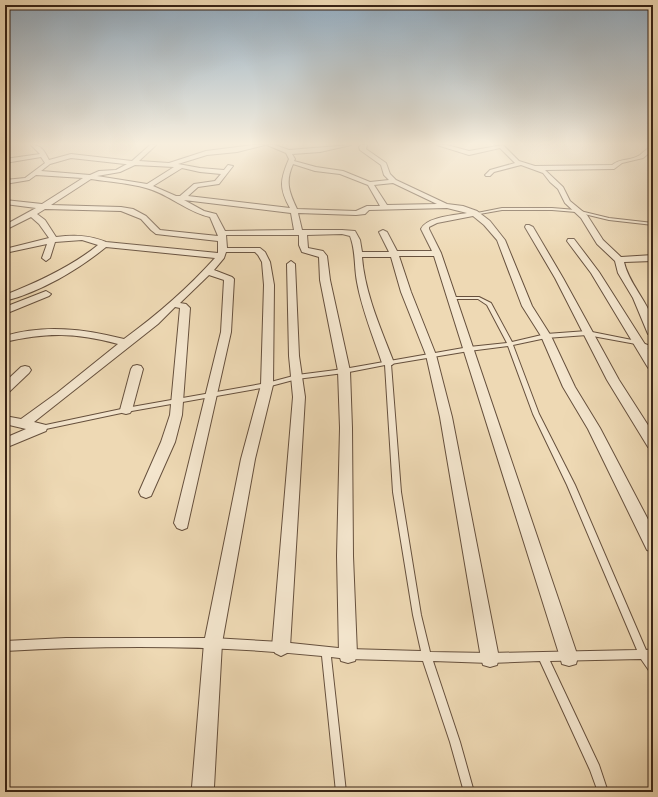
<svg xmlns="http://www.w3.org/2000/svg" width="658" height="797" viewBox="0 0 658 797" font-family="'Libre Caslon Text',serif">
  <style>
    .lines { fill: none; stroke-linecap: round; stroke-linejoin: round }
    .service-casing { stroke: #66503d; stroke-width: 2 }
    .minor-casing { stroke: #66503d; stroke-width: 2 }
    .service { fill: #f4e6ce; fill-rule: evenodd }
    .minor { fill: #f4e6ce; fill-rule: evenodd }
  </style>
  <rect width="100%" height="100%" fill="#eed9b4"/>
  <filter id="stains"><feTurbulence type="fractalNoise" baseFrequency=".005" numOctaves="4"/><feColorMatrix values="0 0 0 0 .2 0 0 0 0 .09 0 0 0 0 .02 0 0 0 .5 -.17"/></filter>
  <radialGradient id="worn" r=".72"><stop offset=".6" stop-color="#630" stop-opacity="0"/><stop offset="1" stop-color="#630" stop-opacity=".3"/></radialGradient>
  <g class="lines">
    <g class="service-casing">
      <g id="service">
        <path d="M502,208h50l24,2 33,8 44,5v2l-44,-5 -33,-8 -24,-2h-50l-28,5 -2,-1z"/>
        <path d="M449,297h30l12,6 21,39 34,-8 41,-3 50,10 16,6v4l-17,-7 -49,-9 -41,3 -33,7 26,69 36,71 71,165 7,-1v10h-1l1,2v13l-3,-2 -9,-13 -91,2 49,104 9,27h-10l-8,-22 -50,-109 -50,2 -57,-2 27,81 14,50h-10l-14,-50 -27,-81 -75,-2 -17,-2 15,135h-10l-14,-136c-105,-11 -212,-11 -317,-5v-10l61,-3h147l68,4 67,7 73,2 -8,-36 -20,-123 -8,-127 -41,8 -47,6 -30,8 -141,25 -85,18h-2l-1,-2 1,-2h2l85,-18 141,-25 30,-8 47,-6 125,-22 38,-4 -20,-38 -9,-6h-27l-2,-1zM508,346l25,68 34,71 70,165 -147,3 -60,-1 -9,-37 -20,-123 -10,-128 78,-13z"/>
      </g>
    </g>
    <g class="minor-casing">
      <g id="minor">
        <path d="M31,145c11,0 13,6 18,15l22,-6 61,7 18,-16h6l-17,16 30,2 37,-12 47,-6h12l-28,7 -30,3 -29,9 22,4 24,2 4,-5 5,1 -14,18 -21,3 -10,9 102,12c-11,-20 -10,-28 -1,-49l-3,-6 -19,-8h8l14,5 62,-5 -31,7 -28,2 3,5 -1,2 22,6 27,4 27,11 19,-2 -5,-5 -3,-10 -21,-15 -1,-3 2,-2h6l-1,4 20,14 4,11 6,6 51,24 16,2 14,5 13,10 15,19 27,66 19,30 24,51 25,41 53,101v23l-6,-2 -59,-121 -25,-42 -22,-51 -19,-30 -25,-66 -13,-15 -11,-9 -36,7 -8,4v2l12,24 137,404 -2,7 -7,2 -7,-2 -2,-7 -126,-401h-35l12,36 25,63 16,62 47,241 -2,7 -7,2 -7,-2 -2,-7 -41,-241 -14,-62 -25,-63 -10,-35h-29c3,37 19,72 32,106l-2,2h-8l-2,-2c-9,-27 -20,-53 -25,-81 -3,-15 -1,-31 -7,-46l-8,-2 -35,1 1,13 15,3 4,5 3,24 20,91 2,57 1,128 4,98 -2,7 -7,2 -7,-2 -2,-7 -2,-98 3,-128 -2,-57 -18,-91 -1,-23 -17,-5 -3,-7v-10h-73l1,13h33l5,4 5,10 4,23 -1,100 -18,74 -33,184 -8,144 -2,5h-18l-2,-5 12,-144 37,-184 20,-74 3,-100 -2,-23 -4,-7 -3,-3h-29l-2,6 -10,12 18,7 2,2 -3,53 -44,196 -5,2 -5,-2 -3,-5 47,-191 3,-52 -15,-5 -29,28 6,1 4,4 -8,107 -7,27 -24,54 -5,2 -5,-2 -2,-4 22,-50 9,-27 10,-107 -5,-1 -17,17 -124,98 12,3 1,3 -1,3 -41,17v-10l21,-9 -21,-5v-8l16,3 36,-26 61,-49c-42,-11 -70,-12 -113,-2v-6c40,-12 79,-7 119,3 33,-24 64,-51 91,-81l-109,-11c-28,23 -66,45 -101,54v-6c33,-13 66,-28 93,-50l-16,-5 -27,2 -5,16 -4,3 -4,-3 5,-14 -42,9v-4l44,-11 -10,-14 -8,-7 -26,13v-5l31,-17 -31,-4v-4l37,4 41,-26 -47,-3 -7,5 -24,4v-4l20,-2 20,-15 -4,-6 -36,6v-4l35,-5zM71,158l54,6h2l-11,6 -17,1 -9,4 -49,-4 9,-7zM293,164l22,7 25,3 28,11 12,21h-13l-11,5 -59,-2c-8,-17 -12,-27 -4,-45zM135,165l39,2 -27,17 -50,-8 23,-4zM182,168l18,4 21,2 -6,7 -21,3 -14,12h-4l-23,-10zM91,179c18,3 38,4 55,9 23,6 41,24 64,29l8,19 -58,-6 -14,-14 -13,-7 -12,-2 -70,-2zM393,183l44,21 -50,1 -13,-20zM184,200l107,13 3,17 -69,1 -9,-17 -12,-3zM447,208l20,5c-12,2 -41,4 -46,16l11,22h-35l-10,-19 -4,-2 -4,2 10,20h-27l-2,-12 -5,-9 -13,-1h-40l-4,-17 58,2 9,-1 4,-4zM45,209l76,2 20,8 10,11 5,4 62,7v12l-112,-11c-17,-7 -32,-7 -50,-5l-11,-17 -8,-6z"/>
        <path d="M437,145h10l22,6 34,-6 16,16 16,5 77,-1c9,-7 19,-4 28,-10 4,-3 7,-7 13,-9v4l-10,8 -21,5 -8,6 -69,1 18,17 7,14 17,14 16,25 18,17 32,-2v6l-29,1c5,22 23,38 29,59 1,5 0,11 0,16l-5,-3 -15,-36 -15,-25 -3,-12 -18,-17 -16,-26 -16,-15 -7,-14 -8,-7 -7,-9 -22,-8 -27,7 -4,4h-4l-1,-1 5,-5 25,-7 -15,-15 -31,7z"/>
        <path d="M526,225h3l4,2 30,51 56,102 34,53v16l-5,-2 -41,-67 -52,-102 -30,-51z"/>
        <path d="M568,239h6l25,33 54,85v13l-4,-1 -2,-3 -56,-93 -24,-32z"/>
        <path d="M291,261l4,3 4,92 6,41 -15,250 -3,6 -6,3 -6,-3 -3,-6 21,-250 -4,-41 -2,-92z"/>
        <path d="M46,291l5,3 -2,2 -44,18v-7z"/>
        <path d="M137,365l4,1 2,3 -11,41 -2,3 -4,1 -4,-1 -2,-3 11,-41 2,-3z"/>
        <path d="M25,366l4,1 2,3 -2,3 -20,19 -4,1v-11l16,-15z"/>
      </g>
    </g>
    <use href="#service" class="service"/>
    <use href="#minor" class="minor"/>
  </g>
  <linearGradient id="sky" x2="0" y2="1"><stop stop-color="#91aabe"/><stop offset="0.56" stop-color="#f7eedd"/><stop offset="1" stop-color="#f7eedd" stop-opacity="0"/></linearGradient>
  <rect width="658" height="257" fill="url(#sky)"/>
  <rect width="658" height="797" fill="none" stroke="#eed9b4" stroke-width="20"/>
  <rect x="6" y="6" width="646" height="785" fill="none" stroke="#382315" stroke-width="2"/>
  <rect x="10" y="10" width="638" height="777" fill="none" stroke="#382315"/>
  <rect width="100%" height="100%" filter="url(#stains)"/>
  <rect width="100%" height="100%" fill="url(#worn)"/>
</svg>
